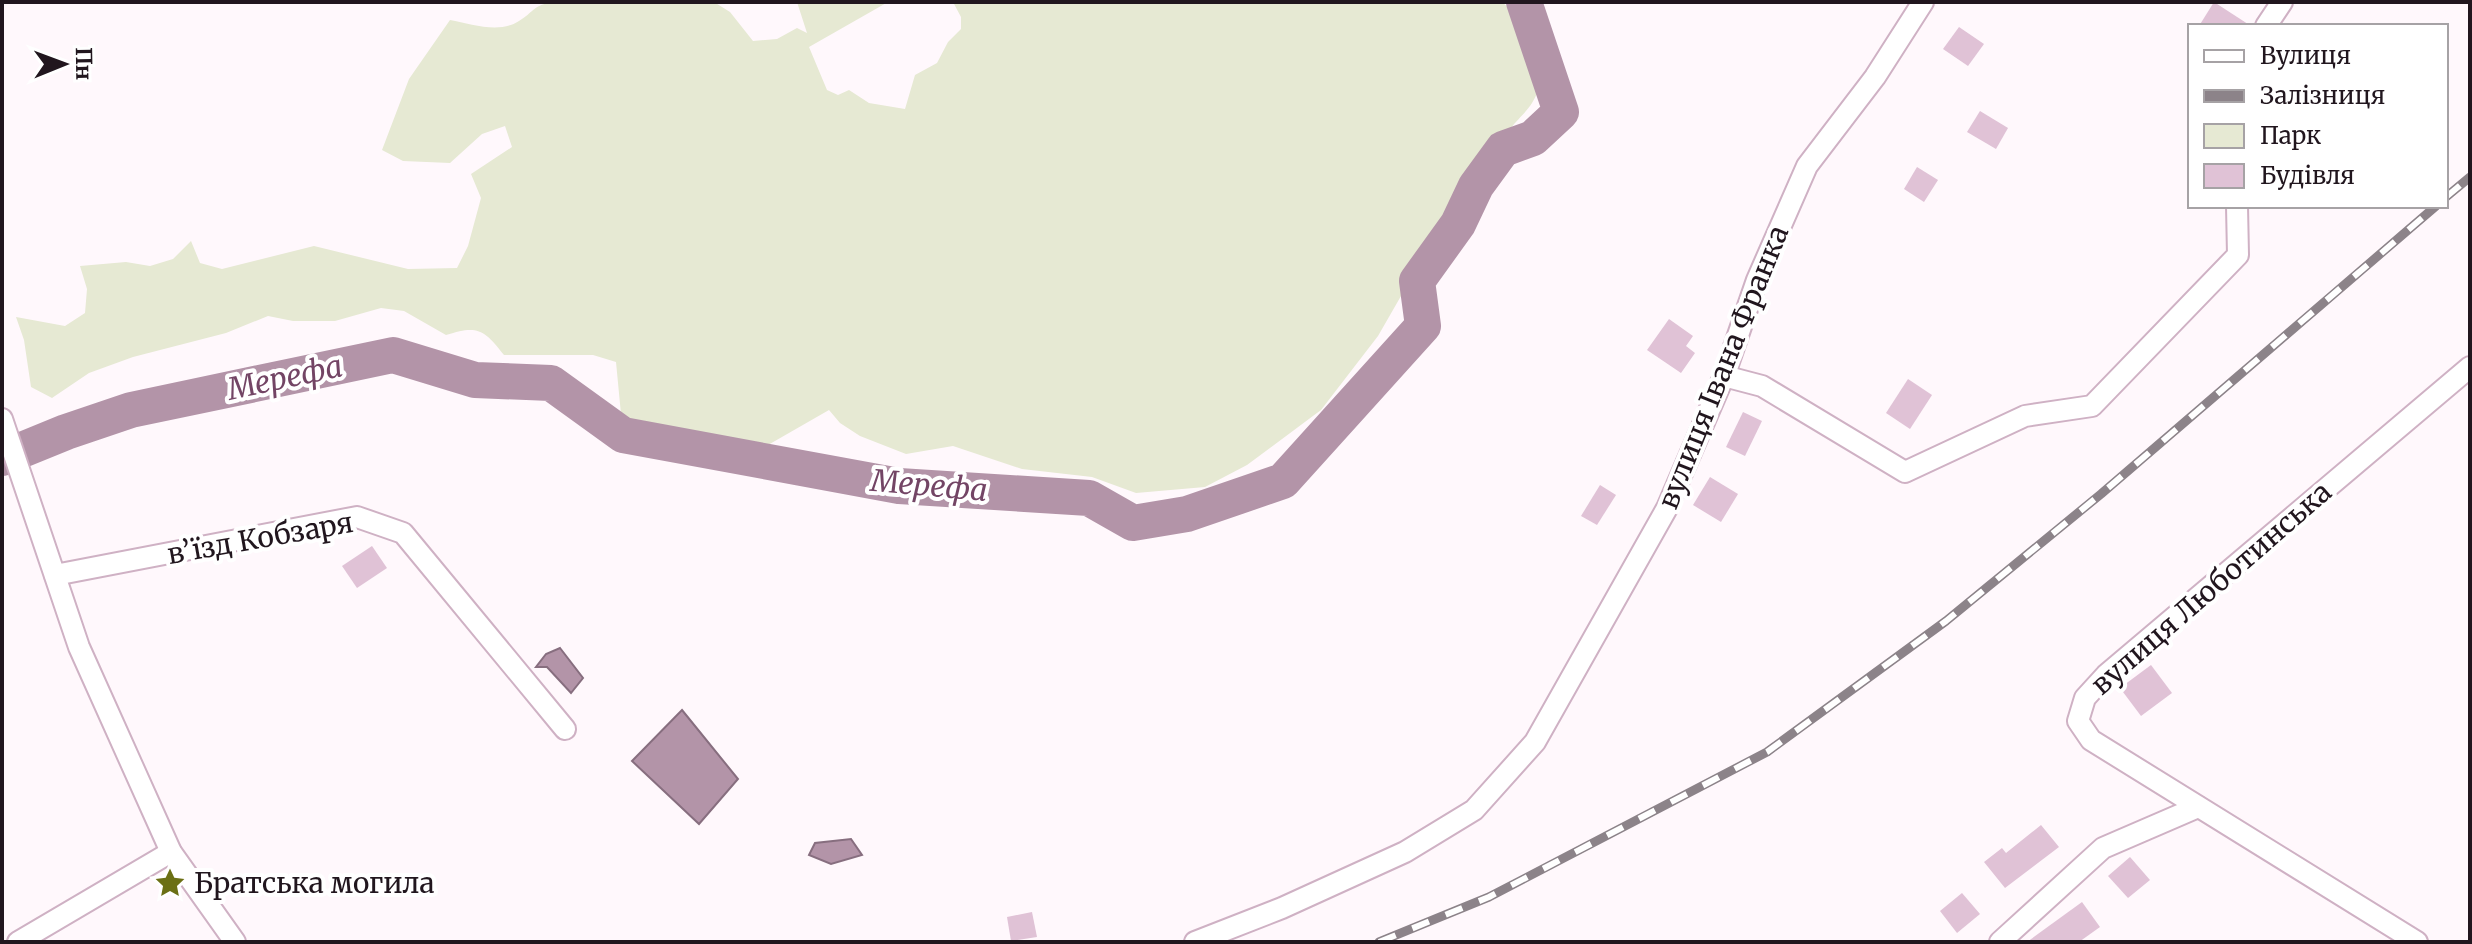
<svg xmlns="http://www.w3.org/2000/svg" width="2472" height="944" viewBox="0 0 2472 944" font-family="Merriweather,serif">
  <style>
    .green { fill: #e6e9d3 }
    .water { fill: #b394a8; stroke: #876e7f; stroke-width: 2 }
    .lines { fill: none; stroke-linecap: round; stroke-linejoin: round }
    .river { stroke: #b394a8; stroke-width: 36 }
    .building { fill: #e0c2d6 }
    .minor-casing { stroke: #cfb1c4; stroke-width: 24 }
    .minor { stroke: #fff; stroke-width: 20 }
    .rail-casing { stroke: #8c8389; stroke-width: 9 }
    .rail { stroke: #fff; stroke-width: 6; stroke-dasharray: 18; stroke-linecap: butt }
    .labels { text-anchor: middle; stroke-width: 8; stroke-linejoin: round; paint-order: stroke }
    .street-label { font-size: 28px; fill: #21161e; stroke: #fff }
    .poi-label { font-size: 28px; fill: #21161e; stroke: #fff; text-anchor: start }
    .water-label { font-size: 30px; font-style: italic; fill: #734565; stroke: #fff }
  </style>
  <rect width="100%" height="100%" fill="#fff8fc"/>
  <path class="green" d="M551,2h163l16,10 23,29 24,-2 20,-11 10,5 -10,-31h91l-79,45 18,43 11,5 11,-5 20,13 36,6 10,-34 22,-12 11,-21 13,-13v-12l-8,-15h549l17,15 22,67c-3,6 -5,13 -9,19 -10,16 -28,25 -29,46l-38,26 -9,20 -37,58 -18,43 -23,40 -57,74 -74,55 -42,22 -69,6 -44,-16 -70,-8 -69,-23 -47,8 -46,-18 -20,-13 -11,-13 -61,35 -70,-2 -47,-11 -28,3 -7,-73 -23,-7h-89c-20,-26 -27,-30 -58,-20l-42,-24 -23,-3 -46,13h-42l-25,-5 -42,17 -93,24 -44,16 -37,25 -21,-11 -7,-47 -8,-23 49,9 20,-13 2,-24 -7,-23 46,-4 24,4 23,-7 18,-18 9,22 22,6 92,-23 94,23 49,-1 11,-22 13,-48 -10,-24 41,-27 -7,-21 -23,8 -32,29 -47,-2 -21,-11 27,-71 41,-59c22,4 49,14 69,1 15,-9 12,-14 32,-19z"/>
  <g class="water">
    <path d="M560,648l23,30 -12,15 -24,-26h-11l10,-13z"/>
    <path d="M682,710l56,69 -39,45 -67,-63z"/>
    <path d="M851,839l11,16 -31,9 -22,-9 6,-12z"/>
  </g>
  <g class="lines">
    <path class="river" d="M2,458l64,-26 65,-22 262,-55 82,25 76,3 72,52 276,51 190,12 44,25 54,-9 96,-33 140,-155 -6,-45 41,-57 18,-38 27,-37 30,-11 28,-26 -37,-110"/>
  </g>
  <g class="building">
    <path d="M2214,2l37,24h-52z"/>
    <path d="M1959,27l25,17 -16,22 -25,-17z"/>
    <path d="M1980,111l28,17 -12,21 -29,-17z"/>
    <path d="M1917,167l21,13 -14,22 -20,-13z"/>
    <path d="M1669,319l24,17 -7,10 9,7 -14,20 -34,-23z"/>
    <path d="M1908,379l24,16 -22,34 -24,-16z"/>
    <path d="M1743,412l19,9 -17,35 -19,-9z"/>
    <path d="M1710,477l28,17 -17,28 -28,-17z"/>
    <path d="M1600,485l16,10 -19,30 -16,-9z"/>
    <path d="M372,546l15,22 -30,20 -15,-22z"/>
    <path d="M2151,665l21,28 -31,23 -21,-28z"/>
    <path d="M2041,825l18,22 -54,41 -21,-26 18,-14 4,5z"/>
    <path d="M2130,857l20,23 -22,18 -20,-22z"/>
    <path d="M1962,893l18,21 -23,19 -17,-22z"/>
    <path d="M2082,902l18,25 -21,15h-52z"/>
    <path d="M1032,912l5,25 -26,4 -4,-24z"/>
  </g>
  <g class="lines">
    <g class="minor-casing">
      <g id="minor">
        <path d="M2266,26l16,-24"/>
        <path d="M1724,376l38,10 143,86 120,-56 67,-10 146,-151 -1,-49"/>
        <path d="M2,419l77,228 92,205 64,90"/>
        <path d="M55,575l302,-58 46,16 162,196"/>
        <path d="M18,942l153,-90"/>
        <path d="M1195,942l87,-34 123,-56 69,-42 61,-68 132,-234 57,-132 33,-96 50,-114 68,-89 48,-75"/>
        <path d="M2000,942l103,-94 95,-41"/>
        <path d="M2417,942l-326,-202 -13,-19 7,-23 21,-23 364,-308"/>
      </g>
    </g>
    <use href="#minor" class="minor"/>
    <g class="rail-casing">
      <g id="rail">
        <path d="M2446,197l24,-20"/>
        <path d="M1379,942l110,-45 278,-145 179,-131 155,-127 335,-288"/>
      </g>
    </g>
    <use href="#rail" class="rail"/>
  </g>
  <defs>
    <g id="sight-bare" transform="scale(2.4)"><path d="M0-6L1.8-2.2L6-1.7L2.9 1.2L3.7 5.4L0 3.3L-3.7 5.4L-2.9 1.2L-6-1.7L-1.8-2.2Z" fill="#6b6f14" stroke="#fff" stroke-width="2.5" paint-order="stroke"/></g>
  </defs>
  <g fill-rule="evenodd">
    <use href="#sight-bare" x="170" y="883"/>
  </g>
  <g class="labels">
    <g class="street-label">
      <text transform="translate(1723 367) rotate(-68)" y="10">вулиця Івана Франка</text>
      <text transform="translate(260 538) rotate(-10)" y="10">в’їзд Кобзаря</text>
      <text transform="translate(2211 588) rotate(-41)" y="10">вулиця Люботинська</text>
    </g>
    <g class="poi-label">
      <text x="194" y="893">Братська могила</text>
    </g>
    <g class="water-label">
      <text transform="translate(285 378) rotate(-12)" y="10">Мерефа</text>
      <text transform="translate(929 486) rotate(5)" y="10">Мерефа</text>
    </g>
  </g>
  <rect width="2472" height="944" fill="none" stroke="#21161e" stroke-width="8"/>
  <rect x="2188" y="24" width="260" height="184" fill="#ffffff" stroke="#a6a2a5" stroke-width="2"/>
  <rect x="2204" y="50" width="40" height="12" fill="#ffffff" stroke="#a6a2a5" stroke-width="2"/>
  <text x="2260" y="64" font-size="24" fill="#21161e">Вулиця</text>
  <rect x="2204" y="90" width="40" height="12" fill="#8c8389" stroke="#a6a2a5" stroke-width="2"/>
  <text x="2260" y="104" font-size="24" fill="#21161e">Залізниця</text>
  <rect x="2204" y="124" width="40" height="24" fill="#e6e9d3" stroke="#a6a2a5" stroke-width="2"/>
  <text x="2260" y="144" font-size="24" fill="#21161e">Парк</text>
  <rect x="2204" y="164" width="40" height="24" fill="#e0c2d6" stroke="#a6a2a5" stroke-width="2"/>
  <text x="2260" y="184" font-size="24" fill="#21161e">Будівля</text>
  <g transform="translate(64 64) rotate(89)" stroke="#ffffff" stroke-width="6" paint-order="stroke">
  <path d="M0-6L14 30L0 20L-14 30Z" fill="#21161e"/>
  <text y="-12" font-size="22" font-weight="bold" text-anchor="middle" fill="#21161e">Пн</text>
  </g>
</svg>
